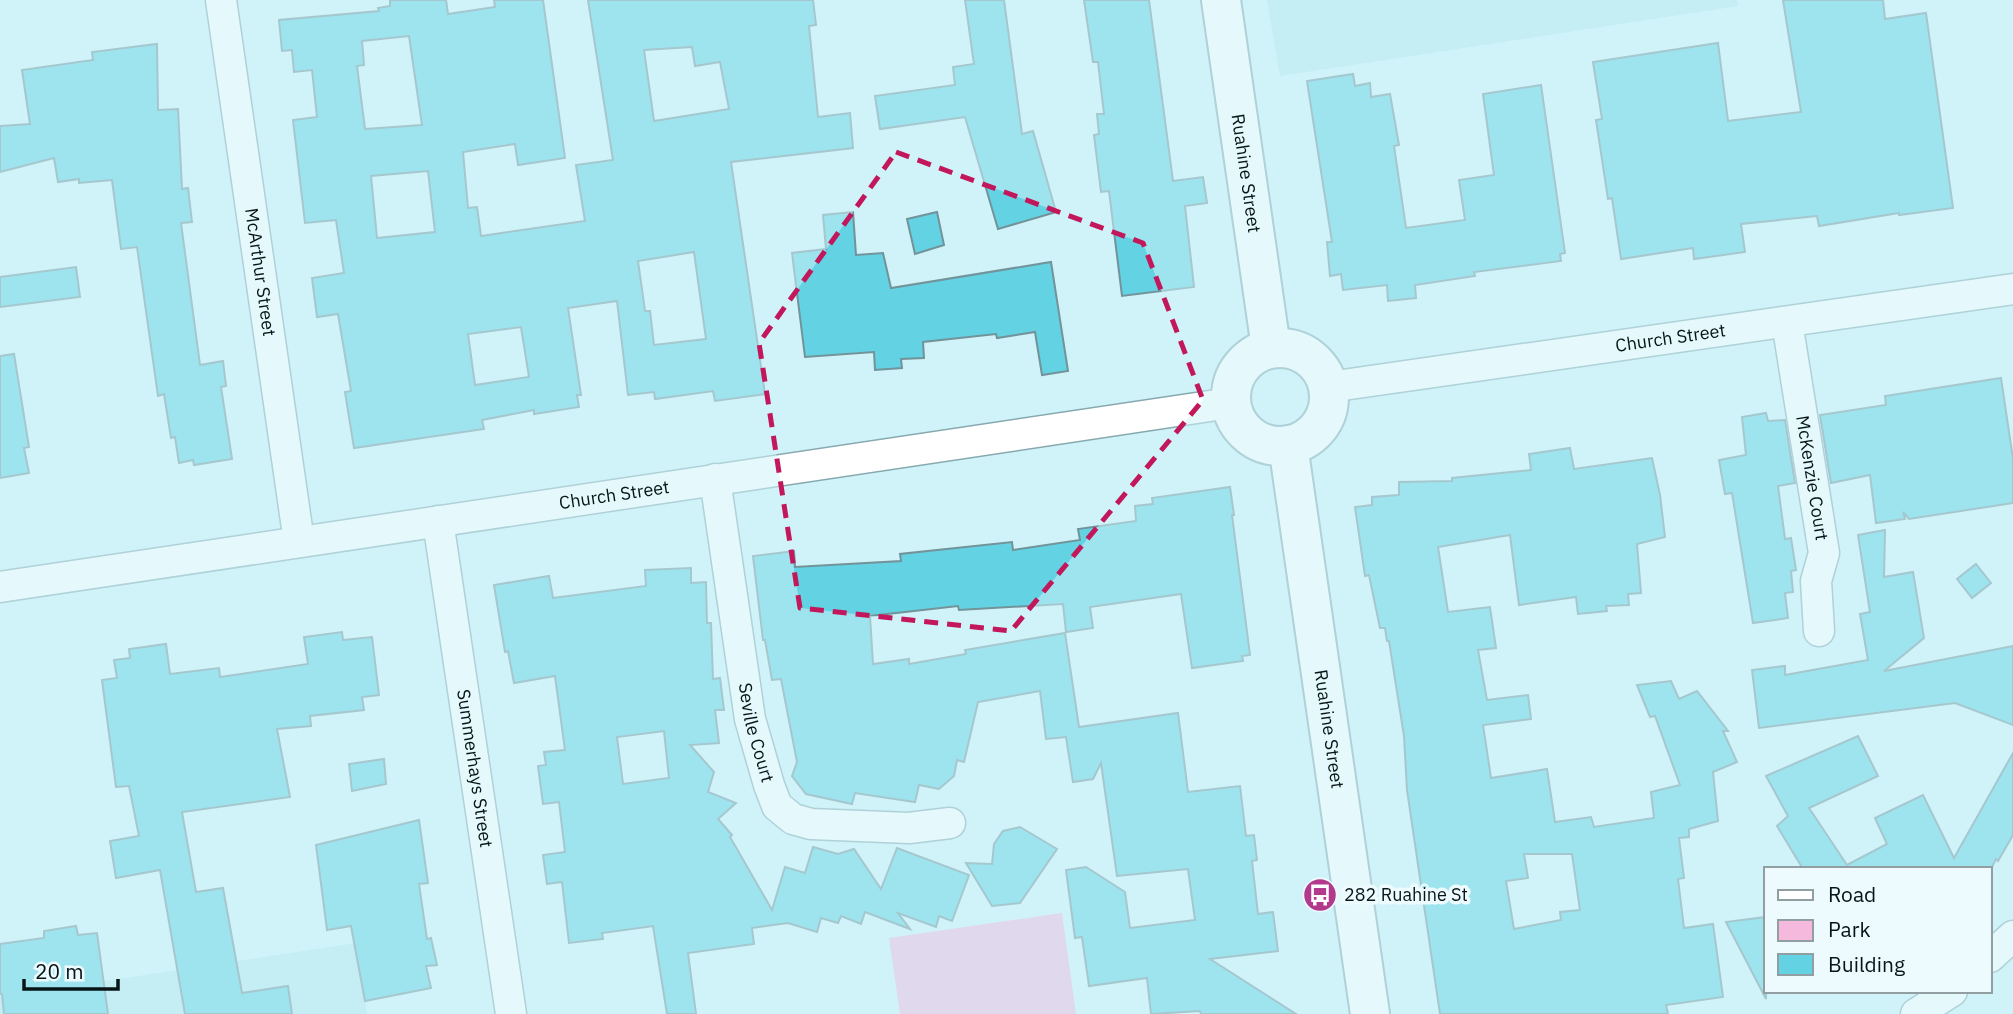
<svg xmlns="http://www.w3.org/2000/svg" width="2013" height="1014" viewBox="0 0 2013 1014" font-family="'IBM Plex Sans',sans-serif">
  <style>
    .built { fill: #b8e6ee }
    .green { fill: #f4b9dc }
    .building { fill: #63d2e3; stroke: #729399; stroke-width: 2; fill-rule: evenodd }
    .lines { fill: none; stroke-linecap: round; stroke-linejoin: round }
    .minor-casing { stroke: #87a9af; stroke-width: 33 }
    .tertiary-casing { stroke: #87a9af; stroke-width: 42 }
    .minor { stroke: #fff; stroke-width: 30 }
    .tertiary { stroke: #fff; stroke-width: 38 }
    .marked { fill: none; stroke: #c2185b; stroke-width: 5; stroke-dasharray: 14 9; stroke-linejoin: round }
    .labels { text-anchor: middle; stroke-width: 7; stroke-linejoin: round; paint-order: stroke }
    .street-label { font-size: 18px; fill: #081517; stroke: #edfbfe }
    .poi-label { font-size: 18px; fill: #081517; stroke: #edfbfe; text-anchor: start }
  </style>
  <rect width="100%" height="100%" fill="#cff3f9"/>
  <g class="built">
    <path d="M1267,0h470l1,6 -458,70z"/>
    <path d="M356,943l11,71h-367v-17z"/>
  </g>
  <path class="green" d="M1062,913l14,101h-176l-11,-76z"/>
  <g class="building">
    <path d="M390,0h56l2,14 47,-7 -1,-7h49l22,158 -47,7 -3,-21 -52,8 5,56 9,-1 4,29 104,-15 -9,-56 37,-5 -25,-160h225l3,25 -7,1 9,91 32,-4 3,35 -122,14 34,232 -50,7 -2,-10 -58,8 -1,-7 -26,3 -11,-94 -49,7 13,87h-4l2,12 -45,7v-4l-52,10 2,9 -130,19 -9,-56 6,-1 -13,-77 -21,3 -5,-39 32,-5 -8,-53 -31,3 -12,-103 24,-3 -5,-47 -18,2 -2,-22 -10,1 -3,-31 100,-9 -1,-3 12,-2zM409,36l13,89 -57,4 -8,-63 7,-1 -2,-24zM692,47l3,19 25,-4 9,47 -75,12 -10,-71zM428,171l7,61 -58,6 -6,-62zM694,252l12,87 -52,6 -4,-34h-5l-7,-50zM521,327l8,50 -54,8 -7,-51z"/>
    <path d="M965,0h39l18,134 11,-3 23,81 -58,17 -33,-112 -85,12 -5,-33 80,-11 -2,-18 21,-3z"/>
    <path d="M1084,0h65l24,181 30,-4 4,26 -22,3 9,81 -72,9 -13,-105 -8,1 -7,-57 5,-1 -2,-20h7l-6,-52h-5z"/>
    <path d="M1783,0h100l2,19 41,-6 27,195 -54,7v-2l-80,13 -2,-10 -76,8 4,28 -51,7 -1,-11 -72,11 -9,-61 -4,1 -12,-79 6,-1 -9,-57 125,-19 10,78 73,-9z"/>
    <path d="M157,44l1,66 20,-1 4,80 6,-1 4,34 -11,1 19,142 23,-4 3,25 -5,1 11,72 -38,6 -1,-5 -14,3 -4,-26 -4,1 -7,-44 -6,2 -21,-149 -16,2 -9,-69 -33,3v-4l-21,3 -4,-24 -54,14v-46l30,-2 -8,-54 71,-10 -1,-8z"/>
    <path d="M1353,74l2,12 15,-3 1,14 19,-3 9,51 -5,1 12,82 59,-8 -6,-40 35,-5 -11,-81 58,-9 24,168 -5,1 1,7 -87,11 1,4 -60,9 1,13 -28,3 -1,-16 -44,5 -2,-16 -11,2 -3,-34h5l-25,-161z"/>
    <path d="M853,212l3,43 27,-2 8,35 160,-26 17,109 -26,4 -7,-43 -38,6 -1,-4 -73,8 1,16 -23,1 1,9 -27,2 -1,-18 -69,5 -13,-104 34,-4 -3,-34z"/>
    <path d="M937,212l7,33 -29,9 -8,-35z"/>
    <path d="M76,267l4,30 -80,10v-30z"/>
    <path d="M14,354l15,93 -5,1 5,25 -29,5v-122z"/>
    <path d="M2001,378l12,81v44l-104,16 -6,-7 2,7 -29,4 -6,-48 -39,8 -11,-68 66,-10 -1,-9z"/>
    <path d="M1766,413l2,8 17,-1 10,63 -17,3 7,53 6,-1 5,32 -5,1 2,21 -8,1 3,25 -35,5 -21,-130 -7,1 -6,-34 27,-5 -4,-38z"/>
    <path d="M1570,448l4,21 78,-11 8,37 5,42 -28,7 4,49 -13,1 1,11 -23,1 1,5 -29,3 -2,-17 -57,8 -9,-70 -72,12 10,65 42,-5 6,41 -18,2 9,50 41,-5 3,24 -48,6 8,53 56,-9 8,53 36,-5 3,10 60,-9 -3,-26 29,-7 -25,-69 -5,1 -13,-32 34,-4 8,18 18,-8 31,40h-5l14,31 -24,10 5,49 -29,8v8l-10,1 5,40 -6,1 6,49 29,-4 10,73 -57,8 2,9h-228l-33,-224 -3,-54 -15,-95h-2l-2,-13h-5l-11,-53 -4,1 -10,-69 17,-2v-8l27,-2v-13l53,-1v-3l79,-8 -2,-16zM1524,854h48l8,56 -20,2 1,8 -47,9 -8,-48 22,-3z"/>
    <path d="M1230,487l4,28h-2l18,140 -8,1 1,5 -51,7 -11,-74 -91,13 3,21 -27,4 -3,-28 -104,6 -1,-4 -88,10 3,48 36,-5v5l57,-10 -1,-4 100,-17 14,94 99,-14 10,79 52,-6 6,50 8,-1 3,25 -5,1 6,53 15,-2 5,39 -68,8 86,55h-95l-1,-3 -49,3 -4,-36 -58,8 -7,-49 -7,1 -9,-68 20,-3 39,25 5,36 65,-8 -7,-51 -71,7 -16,-113 -8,16 -20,3 -7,-45 -20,2 -6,-48 -62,11 -14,60 -7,-2 -3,16 -15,13 -20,-4 -4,17 -60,-9 -3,11 -46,-10 -14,-18 5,-14 -16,-83 -9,1 -7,-40h-2l-10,-84 41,-5 1,16 106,-6 -1,-7 112,-12 1,8 67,-10 -2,-11 58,-8 -1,-15 18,-2 -1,-6z"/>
    <path d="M1885,530l-1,47 29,-5 11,66 -40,33 129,-25v79l-58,-22 -196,25 -7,-58 33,-4v9l83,-15 -8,-46 10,-2 -12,-77z"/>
    <path d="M1976,564l15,19 -19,15 -15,-19z"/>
    <path d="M691,568v15l15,-1 1,41h4l2,56 7,-1 4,32h-9l4,33 -29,2 24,27 -6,20 28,11 -18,16 14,16 -2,2 42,73 13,-43 20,6 8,-26 25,7 16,-5 27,40 16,-41 72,27 -17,46 -13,-5 -3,11 -38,-14 12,16 -45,-17 -4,12 -20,-8 -3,7 -17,-5 -4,14 -29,-9 -36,5 2,16 -66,9 8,61h-29l-14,-88 -51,7 1,6 -34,4 -7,-61 -15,2 -4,-29 22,-3 -6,-50 -16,2 -5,-38 8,-1 -2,-13 21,-2 -10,-74 -41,7 -6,-32 -3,1 -11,-67 55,-9 4,22 93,-12 -1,-16zM664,731l5,47 -46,6 -6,-47z"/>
    <path d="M342,632l1,8 29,-3 7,58 -17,2 2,13 -54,6 1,10 -34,3 13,68 -108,15 14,80 27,-4 19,105 46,-7 4,28h-107l-25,-144 -44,8 -6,-37 29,-5 -10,-50 -13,1 -14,-107 15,-2 -3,-18 16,-2 -1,-9 37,-5 4,30 49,-6 1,9 88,-13 -4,-27z"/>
    <path d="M1858,736l20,40 -69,32 38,57 40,-21 -12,-26 48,-23 31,63 59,-105v82l-15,26 -2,-2 -5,10h-188l-26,-43 11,-10 -22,-40z"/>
    <path d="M384,759l2,25 -34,7 -3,-27z"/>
    <path d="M419,820l9,63 -9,1 8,55 4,-1 6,27 -11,1 5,22 -66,13 -14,-75 -24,4 -11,-85z"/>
    <path d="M1020,827l37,22 -37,54 -28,3 -26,-43 26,1 2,-20 9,-13z"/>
    <path d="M1766,917v82l-40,-77z"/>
    <path d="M76,926l2,9 19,-2 11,81h-104l-2,-20h-2v-50l44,-6v-7z"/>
  </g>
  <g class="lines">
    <g class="minor-casing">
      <g id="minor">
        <path id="s1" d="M221,0l78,542"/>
        <path id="s2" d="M1787,322l37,231 -8,28 3,50"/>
        <path id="s3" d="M1329,387l684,-98"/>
        <path id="s4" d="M715,479l35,240 19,66 8,21 16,13 18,5 98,4 41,-5"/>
        <path id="s5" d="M438,521l73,493"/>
        <path id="s6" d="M0,587l1230,-184"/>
        <path d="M1990,957l23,-21"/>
        <path d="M1916,1014l36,-23"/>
      </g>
    </g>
    <g class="tertiary-casing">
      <g id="tertiary">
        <path id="s7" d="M1221,0l50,348"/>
        <circle cx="1280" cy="397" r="49"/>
        <path id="s8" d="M1288,445l82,569"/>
      </g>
    </g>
    <use href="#minor" class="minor"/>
    <use href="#tertiary" class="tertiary"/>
  </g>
  <path d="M0 0H2013V1014H0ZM896,152l247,91 60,157 -192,231 -211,-23 -41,-265z" fill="#cff3f9" fill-opacity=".55" fill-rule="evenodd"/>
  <path class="marked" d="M896,152l247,91 60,157 -192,231 -211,-23 -41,-265z"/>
  <defs>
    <g id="bus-disc" transform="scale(1.75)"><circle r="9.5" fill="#b3398c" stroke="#edfbfe"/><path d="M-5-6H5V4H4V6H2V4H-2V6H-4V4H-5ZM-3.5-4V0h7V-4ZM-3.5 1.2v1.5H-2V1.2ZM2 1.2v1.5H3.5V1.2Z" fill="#fff"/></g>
  </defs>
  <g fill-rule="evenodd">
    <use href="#bus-disc" x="1320" y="895"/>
  </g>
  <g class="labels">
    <g class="street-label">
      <text dy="6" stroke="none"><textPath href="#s7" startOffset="175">Ruahine Street</textPath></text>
      <text dy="6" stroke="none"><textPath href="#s1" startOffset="275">McArthur Street</textPath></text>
      <text dy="6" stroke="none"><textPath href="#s3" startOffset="345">Church Street</textPath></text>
      <text dy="6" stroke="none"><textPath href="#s2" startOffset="158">McKenzie Court</textPath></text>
      <text dy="6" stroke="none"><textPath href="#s6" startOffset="621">Church Street</textPath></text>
      <text dy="6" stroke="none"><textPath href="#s8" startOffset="287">Ruahine Street</textPath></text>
      <text dy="6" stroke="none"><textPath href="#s4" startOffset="257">Seville Court</textPath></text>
      <text dy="6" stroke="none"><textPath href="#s5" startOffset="250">Summerhays Street</textPath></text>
    </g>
    <g class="poi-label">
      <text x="1344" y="901">282 Ruahine St</text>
    </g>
  </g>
  <rect x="1764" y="867" width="228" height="126" fill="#edfbfe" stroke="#919fa2" stroke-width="2"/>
  <rect x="1778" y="890" width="35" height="10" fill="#ffffff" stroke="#919fa2" stroke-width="2"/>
  <text x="1828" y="902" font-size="21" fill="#081517">Road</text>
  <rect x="1778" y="920" width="35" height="21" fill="#f4b9dc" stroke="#919fa2" stroke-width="2"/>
  <text x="1828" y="937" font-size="21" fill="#081517">Park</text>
  <rect x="1778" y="954" width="35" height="21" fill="#63d2e3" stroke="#919fa2" stroke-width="2"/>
  <text x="1828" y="972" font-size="21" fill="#081517">Building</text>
  <path d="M24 979v10h94v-10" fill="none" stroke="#081517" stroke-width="3.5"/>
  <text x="35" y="979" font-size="21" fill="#081517" stroke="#edfbfe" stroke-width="5" paint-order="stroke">20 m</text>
</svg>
